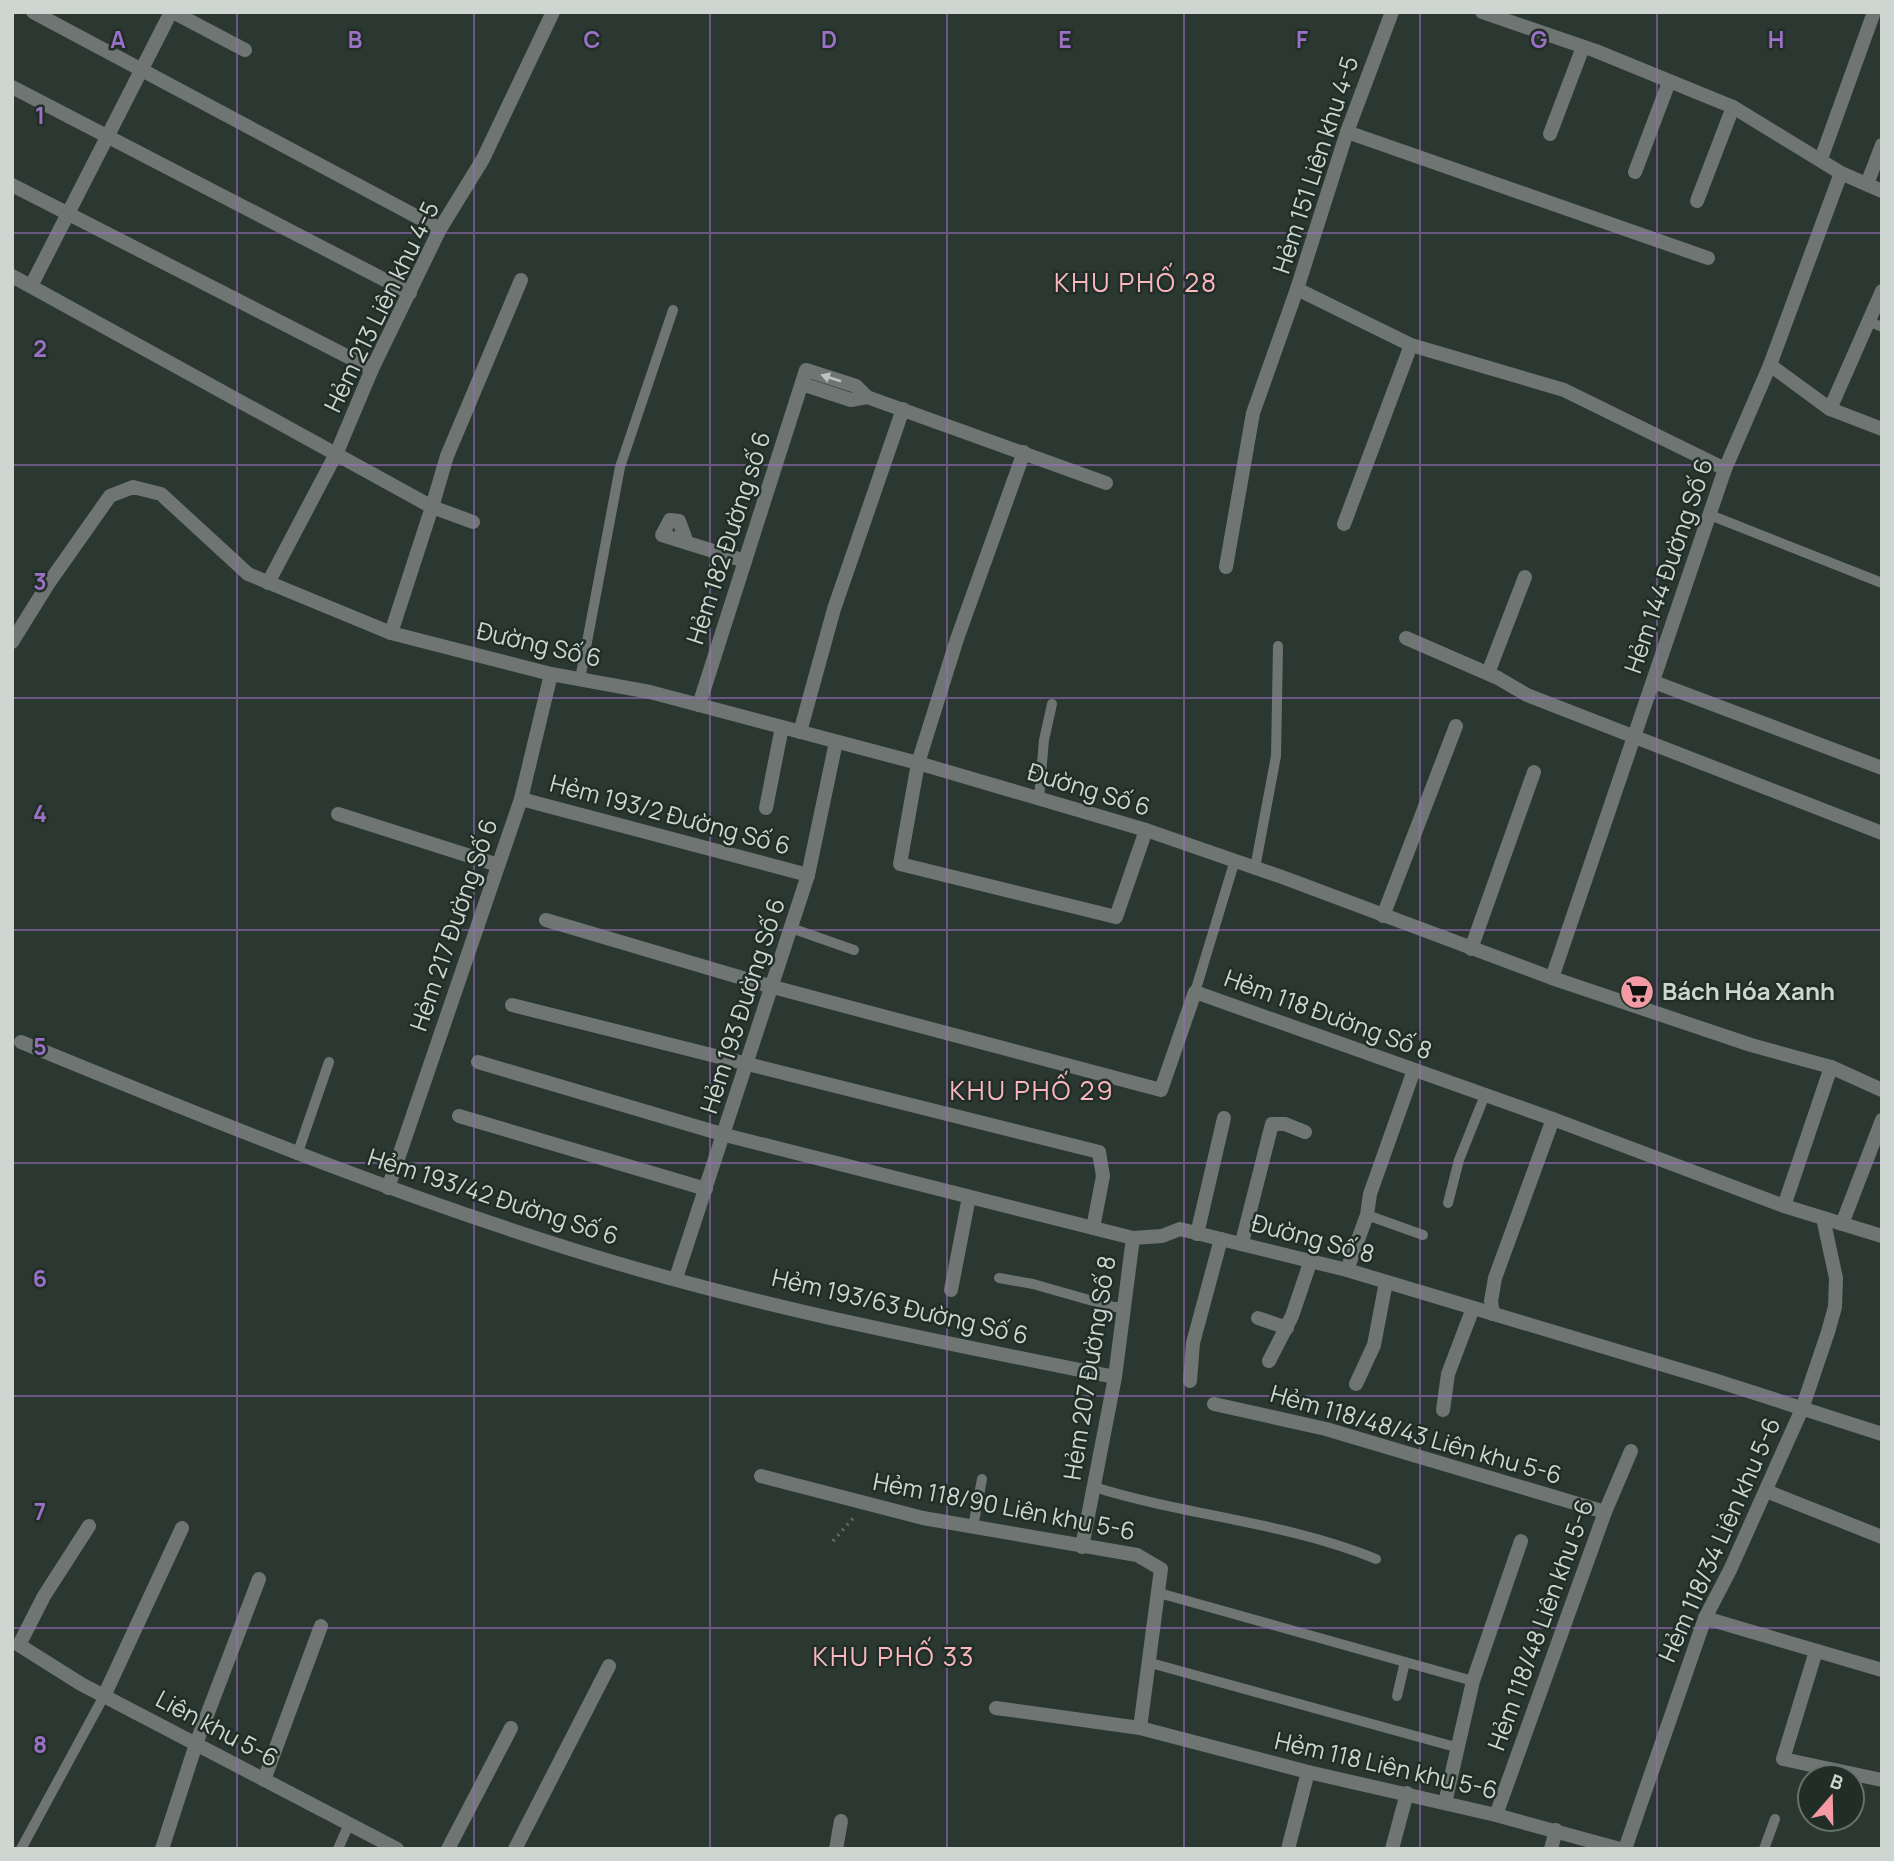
<svg xmlns="http://www.w3.org/2000/svg" width="1894" height="1861" viewBox="0 0 1894 1861" font-family="Manrope,sans-serif">
  <style>
    .lines { fill: none; stroke-linecap: round; stroke-linejoin: round }
    .path { stroke: #606c65; stroke-width: 3.5; stroke-dasharray: 2 5; stroke-linecap: butt }
    .service { stroke: #6f7572; stroke-width: 10 }
    .minor { stroke: #6f7572; stroke-width: 14 }
    .oneway { fill: #bbc3be }
    .grid { fill: none; stroke: #9c70c6; stroke-width: 2; stroke-opacity: 0.55 }
    .labels { text-anchor: middle; stroke-width: 5; stroke-linejoin: round; paint-order: stroke }
    .street-label { font-size: 24px; fill: #ced6d1; stroke: #212e27 }
    .poi-label { font-size: 24px; font-weight: bold; fill: #ced6d1; stroke: #212e27; text-anchor: start }
    .neighbourhood-label { font-size: 26px; letter-spacing: 2px; fill: #fcb7be; stroke: #212e27 }
    .grid-label { font-size: 23px; text-anchor: middle; font-weight: bold; fill: #9c70c6; stroke: #212e27; stroke-width: 5; stroke-linejoin: round; paint-order: stroke }
  </style>
  <rect width="100%" height="100%" fill="#2b3831"/>
  <g class="lines">
    <path class="path" d="M833,1541l22,-25"/>
    <g class="service">
      <path d="M1868,321l14,6"/>
      <path d="M1710,515l172,68"/>
      <path d="M580,679l40,-212 53,-157"/>
      <path d="M1039,798l5,-58 8,-36"/>
      <path d="M1255,868l21,-112 2,-110"/>
      <path d="M791,928l63,22"/>
      <path d="M1195,992l40,-132"/>
      <path d="M297,1155l32,-93"/>
      <path d="M1448,1203l11,-43 26,-65"/>
      <path d="M1367,1215l56,20"/>
      <path d="M999,1278l34,6 81,23h10"/>
      <path d="M1094,1487c93,29 192,35 282,72"/>
      <path d="M973,1527l9,-48"/>
      <path d="M1159,1593l314,88"/>
      <path d="M1147,1662l312,86"/>
      <path d="M1397,1696l8,-34"/>
      <path d="M21,1849l83,-153"/>
      <path d="M338,1849l11,-25"/>
      <path d="M1764,1849l11,-30"/>
    </g>
    <g class="minor">
      <path d="M33,12l407,217"/>
      <path d="M173,12l72,38"/>
      <path d="M1392,12l-45,120 -50,157 114,56 153,45 161,79"/>
      <path d="M1482,12l114,39 137,56 108,66 41,18"/>
      <path d="M12,87l398,206"/>
      <path d="M1347,132l361,126"/>
      <path d="M1550,134l33,-87"/>
      <path d="M1821,159l53,-147"/>
      <path d="M1635,172l34,-90"/>
      <path d="M1867,184l15,-39"/>
      <path d="M12,185l360,184"/>
      <path d="M1697,201l36,-94"/>
      <path d="M12,276l420,231 -41,126"/>
      <path d="M31,286l140,-274"/>
      <path d="M1770,365l60,44 52,20"/>
      <path d="M802,384l49,16 16,-3"/>
      <path d="M1830,409l52,-118"/>
      <path d="M1024,452l-67,187 -39,124 -18,101 216,53 30,-87"/>
      <path d="M473,522l-41,-15 15,-51 74,-176"/>
      <path d="M1344,524l67,-179"/>
      <path d="M687,543l-8,-22 -9,-1 -8,15 83,26"/>
      <path d="M1226,567l27,-154 44,-124"/>
      <path d="M268,583l69,-131 35,-83 68,-140 43,-70 70,-147"/>
      <path d="M1406,638l92,40 29,17 355,138"/>
      <path d="M12,642l36,-58 62,-88 23,-9 28,7 87,80 143,59 160,41 99,18 132,35 136,36 228,67 136,47 270,101 199,67 80,22 51,23"/>
      <path d="M1488,673l37,-96"/>
      <path d="M1654,682l228,86"/>
      <path d="M699,705l107,-335 50,16 11,11 239,86"/>
      <path d="M800,732l34,-123 69,-200"/>
      <path d="M521,799l287,76"/>
      <path d="M766,808l16,-81"/>
      <path d="M338,814l160,51"/>
      <path d="M1383,916l73,-190"/>
      <path d="M546,920l227,67 388,103 34,-98 358,127 231,87 98,30"/>
      <path d="M1471,949l63,-177"/>
      <path d="M1552,978l173,-509 45,-104 71,-192"/>
      <path d="M512,1005l587,147 4,24 -10,52"/>
      <path d="M21,1042c202,83 405,166 616,227 157,45 318,76 478,108"/>
      <path d="M478,1062l247,73 408,103 29,-2 18,-7 167,41 367,110 168,54"/>
      <path d="M459,1116l247,73"/>
      <path d="M388,1188l133,-389 30,-125"/>
      <path d="M1784,1206l47,-139"/>
      <path d="M1842,1224l40,-104"/>
      <path d="M1197,1234l27,-116"/>
      <path d="M1242,1242l30,-118h13l20,8"/>
      <path d="M1347,1270l20,-55 3,-21 44,-124"/>
      <path d="M676,1278l132,-403 28,-133"/>
      <path d="M951,1290l18,-93"/>
      <path d="M1493,1314l-2,-13 4,-23 58,-159"/>
      <path d="M1258,1318l29,10"/>
      <path d="M1269,1361l23,-45 19,-56"/>
      <path d="M1190,1381l3,-38 28,-104"/>
      <path d="M1356,1384l18,-39 12,-63"/>
      <path d="M1214,1404l112,25 279,83"/>
      <path d="M1443,1410l5,-36 25,-66"/>
      <path d="M761,1476l162,42 214,37 24,14 -21,159"/>
      <path d="M1766,1491l116,46"/>
      <path d="M89,1526l-45,70 -25,49 62,39 316,165"/>
      <path d="M1082,1547l33,-170 18,-139"/>
      <path d="M1705,1618l177,52"/>
      <path d="M1816,1651l-33,108 99,21"/>
      <path d="M104,1696l78,-168"/>
      <path d="M996,1708l144,20 168,44 188,43 124,34"/>
      <path d="M264,1780l57,-154"/>
      <path d="M1445,1803l28,-122 48,-140"/>
      <path d="M1496,1815l109,-303 26,-61"/>
      <path d="M162,1849l34,-105 63,-165"/>
      <path d="M448,1849l63,-121"/>
      <path d="M515,1849l94,-183"/>
      <path d="M836,1849l5,-28"/>
      <path d="M1288,1849l20,-77"/>
      <path d="M1392,1849l15,-56"/>
      <path d="M1551,1849l5,-19"/>
      <path d="M1625,1849l80,-231 25,-48 72,-161 26,-77 7,-25 1,-29 -13,-60"/>
    </g>
  </g>
  <defs><path id="oneway-solid" d="M-6-.8H1V-3.2L6.5 0L1 3.2V.8H-6Z" transform="scale(1.75)"/></defs>
  <use class="oneway" href="#oneway-solid" transform="translate(831 378) rotate(-162)"/>
  <path class="grid" d="M237,12v1837M474,12v1837M710,12v1837M947,12v1837M1184,12v1837M1420,12v1837M1657,12v1837M12,233h1870M12,465h1870M12,698h1870M12,930h1870M12,1163h1870M12,1396h1870M12,1628h1870"/>
  <defs>
    <g id="supermarket-disc" transform="scale(1.75)"><circle r="9.5" fill="#f49aa4" stroke="#212e27"/><path d="M-6-5.5h2.5l.6 2H6L4.5 2H-2.5L-4.4-4H-6ZM-1.5 3.2a1.3 1.3 0 1 0 .1 0ZM3 3.2a1.3 1.3 0 1 0 .1 0Z" fill="#111"/></g>
  </defs>
  <g fill-rule="evenodd">
    <use href="#supermarket-disc" x="1637" y="992"/>
  </g>
  <g class="labels">
    <g class="street-label">
      <text transform="translate(1316 165) rotate(-72)" y="8">Hẻm 151 Liên khu 4-5</text>
      <text transform="translate(382 307) rotate(-64)" y="8">Hẻm 213 Liên khu 4-5</text>
      <text transform="translate(729 538) rotate(-72)" y="8">Hẻm 182 Đường số 6</text>
      <text transform="translate(1669 566) rotate(-71)" y="8">Hẻm 144 Đường Số 6</text>
      <text transform="translate(539 645) rotate(13)" y="8">Đường Số 6</text>
      <text transform="translate(1089 790) rotate(17)" y="8">Đường Số 6</text>
      <text transform="translate(670 815) rotate(15)" y="8">Hẻm 193/2 Đường Số 6</text>
      <text transform="translate(454 925) rotate(-71)" y="8">Hẻm 217 Đường Số 6</text>
      <text transform="translate(743 1006) rotate(-72)" y="8">Hẻm 193 Đường Số 6</text>
      <text transform="translate(1328 1015) rotate(20)" y="8">Hẻm 118 Đường Số 8</text>
      <text transform="translate(493 1197) rotate(18)" y="8">Hẻm 193/42 Đường Số 6</text>
      <text transform="translate(1313 1239) rotate(15)" y="8">Đường Số 8</text>
      <text transform="translate(900 1307) rotate(13)" y="8">Hẻm 193/63 Đường Số 6</text>
      <text transform="translate(1090 1368) rotate(-81)" y="8">Hẻm 207 Đường Số 8</text>
      <text transform="translate(1416 1435) rotate(16)" y="8">Hẻm 118/48/43 Liên khu 5-6</text>
      <text transform="translate(1004 1507) rotate(11)" y="8">Hẻm 118/90 Liên khu 5-6</text>
      <text transform="translate(1720 1540) rotate(-66)" y="8">Hẻm 118/34 Liên khu 5-6</text>
      <text transform="translate(1541 1625) rotate(-70)" y="8">Hẻm 118/48 Liên khu 5-6</text>
      <text transform="translate(217 1729) rotate(28)" y="8">Liên khu 5-6</text>
      <text transform="translate(1386 1766) rotate(13)" y="8">Hẻm 118 Liên khu 5-6</text>
    </g>
    <g class="poi-label">
      <text x="1662" y="1000">Bách Hóa Xanh</text>
    </g>
    <g class="neighbourhood-label">
      <text x="1136" y="292">KHU PHỐ 28</text>
      <text x="1032" y="1100">KHU PHỐ 29</text>
      <text x="894" y="1666">KHU PHỐ 33</text>
    </g>
  </g>
  <g class="grid-label">
    <text x="118" y="48">A</text>
    <text x="355" y="48">B</text>
    <text x="592" y="48">C</text>
    <text x="829" y="48">D</text>
    <text x="1065" y="48">E</text>
    <text x="1302" y="48">F</text>
    <text x="1539" y="48">G</text>
    <text x="1776" y="48">H</text>
    <text x="40" y="124">1</text>
    <text x="40" y="357">2</text>
    <text x="40" y="590">3</text>
    <text x="40" y="822">4</text>
    <text x="40" y="1055">5</text>
    <text x="40" y="1287">6</text>
    <text x="40" y="1520">7</text>
    <text x="40" y="1753">8</text>
  </g>
  <rect width="1894" height="1861" fill="none" stroke="#ced6d1" stroke-width="28"/>
  <g transform="translate(1831 1798) rotate(20)"><circle r="33" fill="#212e27" stroke="#66716b" stroke-width="2"/>
  <path d="M0-5L12 26L0 18L-12 26Z" fill="#f49aa4"/>
  <text y="-10" font-size="19" font-weight="bold" text-anchor="middle" fill="#ced6d1">B</text>
  </g>
</svg>
